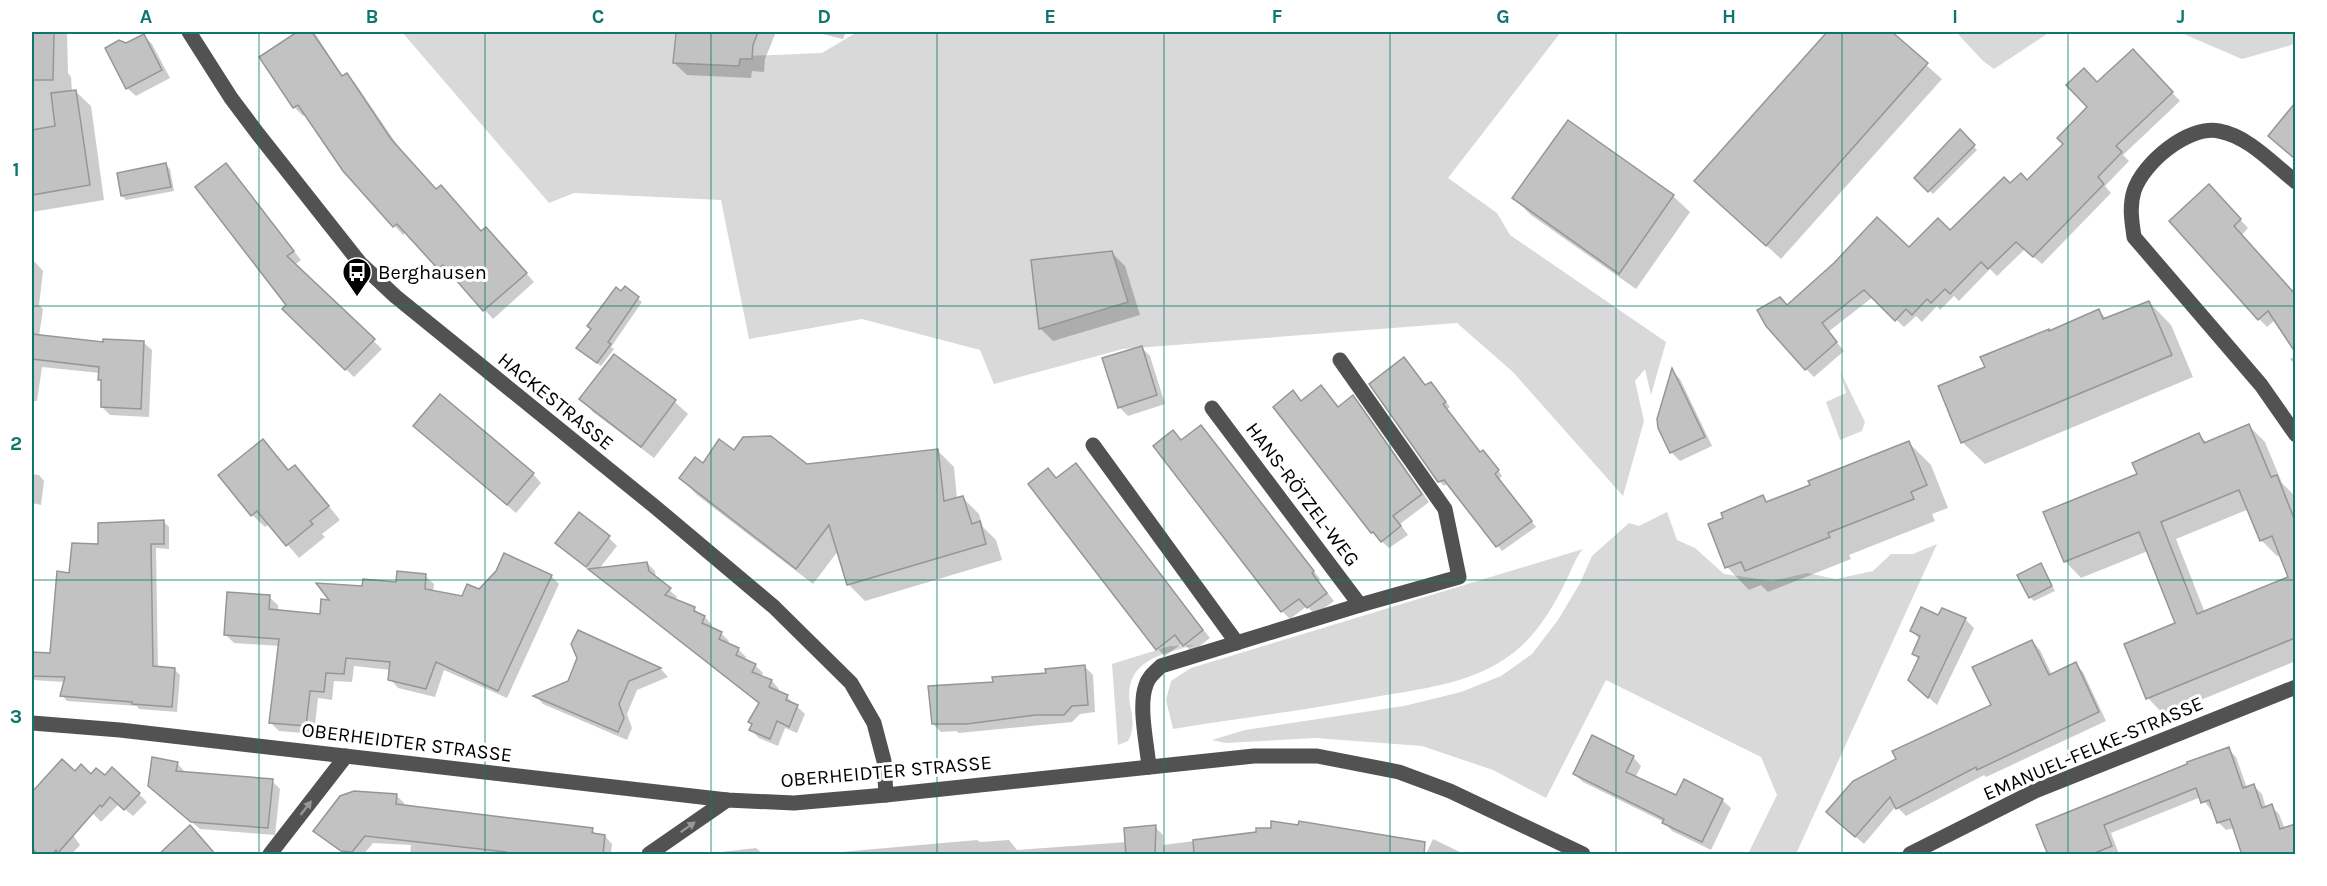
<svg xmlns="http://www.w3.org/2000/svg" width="2327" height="886" viewBox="0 0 2327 886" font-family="Karla,sans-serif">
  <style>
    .green { fill: #d9d9d9 }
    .shadow { fill: #0003; fill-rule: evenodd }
    .building { fill: #c2c2c2; stroke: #969696; stroke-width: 1.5; fill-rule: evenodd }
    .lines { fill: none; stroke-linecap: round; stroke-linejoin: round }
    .minor { stroke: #525252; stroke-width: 15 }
    .oneway { fill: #979797 }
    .grid { fill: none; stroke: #0f766e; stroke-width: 1.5; stroke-opacity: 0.55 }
    .labels { text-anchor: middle; stroke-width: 6; stroke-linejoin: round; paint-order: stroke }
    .poi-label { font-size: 20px; fill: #000; stroke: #fff; text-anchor: start }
    .street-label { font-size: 20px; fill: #000; stroke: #fff }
    .neatline { fill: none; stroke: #0f766e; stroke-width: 2 }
    .grid-label { font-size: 20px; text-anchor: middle; font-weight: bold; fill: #0f766e }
  </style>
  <rect width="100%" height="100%" fill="#fff"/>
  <g class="green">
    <path d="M402,32h273l-2,27 149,-6 35,-21h704l-113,146 49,35 13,22 156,107 -15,53 -6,-26 -10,12 9,40 -21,75 -110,-124 -56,-49 -334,26 -129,35 -14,-34 -118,-31 -113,20 -28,-139 -147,-7 -25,10z"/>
    <path d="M1956,32h94l-56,37 -11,-8z"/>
    <path d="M2179,32h116v12l-53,15z"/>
    <path d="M1840,371l25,51 -3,9 -22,9 -14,-38 20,-9z"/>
    <path d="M1667,512l10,28 18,8 29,26 49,7 34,-8 29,6 37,-8 18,-17h22l24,-10 -141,310h-48l29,-59 -16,-38 -155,-77 -60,118 -53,-28 -71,-24 -107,-8 -89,5 -14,-3 33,-10 159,-24 57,-14 40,-16 31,-22 26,-34 22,-37 12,-27 37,-33 10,3z"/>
    <path d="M1583,549c-8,9 -11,20 -17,32 -13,27 -32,58 -57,75 -38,28 -89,33 -134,41 -67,13 -135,21 -202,32l-7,-29 5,-19 20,-13z"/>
    <path d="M1195,645c-37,10 -74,17 -64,64 2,12 3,22 -3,32l-10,4 -6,-81 58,-18z"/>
  </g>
  <g class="shadow">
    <path d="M32,32h35l1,41 3,4 1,15h4l15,14 13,94 -72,12z"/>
    <path d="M300,32h12l4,3 27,42 4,-2 8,8 45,66 36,42 46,42 13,5 39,44 -41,37 -41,-46 -4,4 -42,-45 -3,3 -59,-65 -38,-56 -3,2 -9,-9 -33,-49z"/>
    <path d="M677,32h99l-11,27 -1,13 -12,-1 -1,7 -64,-3 -13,-12z"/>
    <path d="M814,32h32l-3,7z"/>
    <path d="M1829,32h60l53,47 -161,180 -85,-78z"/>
    <path d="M144,36l8,8 18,34 -34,18 -9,-8v-44z"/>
    <path d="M2133,51l47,50 -57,54 6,6 -24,25 6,7 -69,71 -17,-15 -28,27 -7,-7 -31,32 -5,-5 -14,14 -3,-4 -15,16 -6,-6 -12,11 -31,-30 -45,35 16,19 -30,26 -8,-8 -19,-62 163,-75 61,-47 16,-3 38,-38 25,-37 7,-23z"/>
    <path d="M2295,106l1,53 -26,-23z"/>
    <path d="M1568,122l105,74 17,16 -54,77 -105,-74 -17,-17z"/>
    <path d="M1960,131l17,19 -44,44 -17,-16z"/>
    <path d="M166,165l4,4 4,22 -48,9 -4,-4z"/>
    <path d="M226,165l75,95 -6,5 87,84 -28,28 -70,-68 4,-4z"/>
    <path d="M2217,194l31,34 -7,8 50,55 2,-2 3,3v57l-21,-29 -8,7 -8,-8z"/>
    <path d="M1112,253l13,13 15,49 -87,26 -13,-13z"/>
    <path d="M32,262h3l8,9 -4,34 4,4 -4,27 65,7 39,-1 9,8 -3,67 -39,-2 -8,-8 1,-24 -3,-4v-6l-58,-6 -5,34h-5z"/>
    <path d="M625,288l17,14 -31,45 3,2 -13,17 -19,-14z"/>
    <path d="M2149,302l22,23 22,52 -208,87 -23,-22 25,-74 63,-36 49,-21 8,8z"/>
    <path d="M1141,347l9,9 15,48 -37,12 -9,-9z"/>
    <path d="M2296,355v11l-6,-7z"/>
    <path d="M615,356l60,46 13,12 -34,44 -61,-46 -12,-13z"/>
    <path d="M1672,371l8,8 32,67 -32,15 -9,-9z"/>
    <path d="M1321,387l18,21 14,-11 8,8 68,97 -29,22 8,11 -19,13 -17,-16 -70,-130z"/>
    <path d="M1426,387l9,1 15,19 -4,3 34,44 8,2 14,20 -3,3 37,48 -34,24 -54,-68 -4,3 -5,-5z"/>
    <path d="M2249,426l16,16 17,41 11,11 3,6v161l-132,54 -16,-17 -22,-53 51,-21 -29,-73 -67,27 -16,-17 73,-86 61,-40 8,8zM2249,509l12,31 16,16 4,-1 9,23 -85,35 -29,-74z"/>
    <path d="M1201,427l119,152 -2,2 16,20 -19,14 -8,-9 -17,13 -8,-8 -127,-165 27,-4z"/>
    <path d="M424,434l109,40 8,9 -25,30z"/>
    <path d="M263,441l27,30 5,-4 13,13 32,40 -18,14 3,3 -26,21 -29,-34 -5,3 -13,-12z"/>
    <path d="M1909,443l22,22 17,43 -16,6 3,7 -86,34 2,4 -83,33 -7,-7 -12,5 -22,-23 -2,-48 38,-22 6,6z"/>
    <path d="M937,450l17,17 3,32 5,-2 17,17 4,13 13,13 6,20 -137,41 -16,-16 -11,-34 -25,33 -116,-89 -16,-17 22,-13 31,-13 72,14z"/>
    <path d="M1076,465l134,173 -18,14 -9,-9 -18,13 -7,-7 -128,-165 27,-5z"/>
    <path d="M32,474l7,1 5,6 -3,24 -9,-2z"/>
    <path d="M164,522l5,5v22l-13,-1 2,120 16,1 6,6 -3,37 -38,-3 -2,-3 -70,-5 -5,-6 3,-13 -33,-2v-26l19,1 20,-81 28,-28z"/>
    <path d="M609,538l8,8 -18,23 48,-6 8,8 1,7 21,19 -2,4 19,8 11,8 7,8 -1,3 10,5 8,8 -1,3 10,5 8,8 -2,4 11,4 8,8 -2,4 11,4 7,8 -1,4 9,4 18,17 -8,19 -12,-5 -7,18 -19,-8 -8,-8 10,-26 -195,-153z"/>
    <path d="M2040,565l15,26 -21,10 -4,-4z"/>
    <path d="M425,576l9,8 -1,8 30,6 17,-7 71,-15 8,8 -52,114 -63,-28 -9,27 -37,-9 -8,-9 1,-9 -37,-4 -2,16 -18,-1 -2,19 -14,-2 -4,36 -35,-3 -9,-9 10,-76 -46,-3 -8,-8 43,-38 9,8v6l43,5 11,-15 32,-13 33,-5z"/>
    <path d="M1943,610l22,9 9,9 -37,77 -18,-16v-30l-6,-6 7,-13 -8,-9 27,-14z"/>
    <path d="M579,632l82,37 7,8 -31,13 -10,24 5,14 -5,12 -84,-36 -7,-8 33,-14 10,-24z"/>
    <path d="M2032,641l8,9 12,25 23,-11 8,8 23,49 -120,56 -2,-2 -78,41 -10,-10 -32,38 -28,-24 62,-61 95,-53z"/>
    <path d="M1085,667l8,8 2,37 -15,2 -8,8 -113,11 -3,-2 -15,1 -8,-8 61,-41z"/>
    <path d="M2228,749l8,8 11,31 7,-2 8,8 4,14 5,-2 8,8 6,15 4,-1 7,7v19h-41l-21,-26 -8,2 -8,-8 -4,-13 -3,1 -10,-13 -90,36 8,21h-70z"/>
    <path d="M1633,757l8,9 -6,12 42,19 45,3 9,8 -20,42 -39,-19 -8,-9 -81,-40 -9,-8z"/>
    <path d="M62,761l13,12 30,4 34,17 8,8 -14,14 -14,-12 -18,18 -16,-17 -21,17 16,23 -8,9h-40v-58z"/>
    <path d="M177,763l7,8v2l88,8 8,8 -5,46 -75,-6 -42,-35z"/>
    <path d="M396,795l8,8v4l188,23 5,5 8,1 7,8 -1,10h-201l1,-9 -38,-2 -9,11h-19l-22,-16z"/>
    <path d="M1155,827l8,8v10l94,-12 170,19 6,-13 31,15h-646l159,-14 3,2 29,-2 8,10 110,-8z"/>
    <path d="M756,848l7,6h-51v-1z"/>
  </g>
  <g class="building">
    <path d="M32,32h22l-1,48h-21z"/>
    <path d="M297,32h15l30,44 5,-3 44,66 45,50 5,-4 40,46 5,-4 41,46 -44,38 -40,-46 -5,4 -41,-45 -4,3 -50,-56 -45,-66 -5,3 -34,-51z"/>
    <path d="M676,32h82l-5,13 -1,14h-12l-1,7 -66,-3z"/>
    <path d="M1827,32h65l36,31 -162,183 -72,-65z"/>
    <path d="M144,34l18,36 -36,19 -21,-41 14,-8 7,3z"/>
    <path d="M2133,49l40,43 -57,54 6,6 -24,25 6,7 -71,73 -17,-15 -28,27 -7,-7 -31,32 -5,-5 -14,14 -4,-4 -15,16 -6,-6 -11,12 -31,-31 -42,33 15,19 -32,28 -39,-44 -9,-16 23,-13 7,8 47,-42 43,-46 32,30 29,-29 12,12 54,-53 6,6 11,-10 6,7 36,-36 -6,-6 30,-31 -21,-22 18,-17 13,14z"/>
    <path d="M76,90l14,95 -58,10v-65l23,-4 -4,-33z"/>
    <path d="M2295,103v56l-27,-23z"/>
    <path d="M1568,120l106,75 -55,79 -107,-76z"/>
    <path d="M1960,129l15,16 -47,47 -14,-14z"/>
    <path d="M166,163l5,24 -50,9 -4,-23z"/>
    <path d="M226,163l68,88 -7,5 88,83 -30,31 -63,-61 4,-4 -91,-118z"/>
    <path d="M2209,184l32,35 -7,7 61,68v58l-27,-41 -10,9 -89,-99z"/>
    <path d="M1112,251l16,51 -89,27 -8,-69z"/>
    <path d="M625,286l14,11 -31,45 3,2 -14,19 -21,-15 15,-19 -4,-3 29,-39 5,4z"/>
    <path d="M2149,301l23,54 -211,88 -23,-57 47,-19 -5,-10 69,-28v2l50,-22 4,10z"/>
    <path d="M32,334l71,8v-3l41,2 -3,68 -40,-2v-27h-3l1,-13 -67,-8z"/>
    <path d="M1142,346l15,49 -39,13 -16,-50z"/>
    <path d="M614,354l62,46 -35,47 -62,-48z"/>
    <path d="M1404,357l21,28 6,-3 15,20 -3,2 37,48 3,-2 16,20 -4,4 37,47 -36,26 -52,-67 -6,2 -69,-98z"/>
    <path d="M1672,368l33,69 -35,16 -12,-25 -1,-9z"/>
    <path d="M1321,385l17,22 15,-12 69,99 -29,22 8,10 -20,16 -8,-10 -2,1 -98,-126 20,-17 8,11z"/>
    <path d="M440,394l94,79 -27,32 -94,-79z"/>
    <path d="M2249,424l22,53 6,-2 18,46v117l-149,61 -22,-55 51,-21 -36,-91 -75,30 -21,-50 94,-38 -5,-11 67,-30 5,10zM2239,490l21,51 12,-5 16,41 -91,37 -36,-92z"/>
    <path d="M1201,425l113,146 -2,2 15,20 -20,15 -8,-9 -18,13 -128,-166 20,-16 8,10z"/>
    <path d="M771,436l36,28 131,-15 6,52 19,-5 9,28 8,-3 6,23 -139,41 -18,-60 -33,44 -117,-91 16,-21 8,6 16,-24 15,11 9,-13z"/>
    <path d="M263,439l25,31 7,-5 34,41 -19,15 3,3 -27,22 -29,-35 -6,5 -33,-41z"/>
    <path d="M1909,441l18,44 -16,7 3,7 -86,34 2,4 -85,34 -4,-9 -16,6 -17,-44 15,-6 -2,-5 42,-18 3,7 44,-17 -2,-4z"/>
    <path d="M1076,463l127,167 -20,16 -8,-11 -19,15 -128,-166 20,-16 8,10z"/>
    <path d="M579,512l31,24 -24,31 -31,-24z"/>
    <path d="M164,520v24h-13l2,122 22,2 -3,39 -40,-3v-2l-72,-6 5,-19 -33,-1v-24l18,1 7,-82 12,2 3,-30 26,1v-21z"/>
    <path d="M504,553l48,22 -54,116 -62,-29 -10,27 -38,-9 2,-18 -44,-4 -2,16 -18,-1 -2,19 -14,-1 -4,35 -37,-3 10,-84 -55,-4 3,-43 43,3 -1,14 51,5 1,-15 8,1 -13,-17 46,3 1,-7 33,3 1,-11 29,3 -1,15 37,7 5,-12 12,5 17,-18z"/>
    <path d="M647,562l2,9 22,17 -6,7 30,12 -1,4 11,5 -3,7 20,9 -3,7 20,9 -3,7 20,9 -4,8 20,8 -3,7 19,8 -2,5 12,5 -9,22 -12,-6 -7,18 -21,-9 3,-6 -4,-2 11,-19 -171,-134z"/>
    <path d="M2041,563l11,23 -23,12 -12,-23z"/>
    <path d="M1921,607l17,8 4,-7 24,10 -38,80 -20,-18 11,-23 -7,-3 8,-18 -10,-5z"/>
    <path d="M578,630l83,38 -32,13 -10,23 5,14 -6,14 -85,-36 35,-15 9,-23 -6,-14z"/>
    <path d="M2032,640l17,35 27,-13 23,50 -122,58 -1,-3 -80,42 -6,-12 -35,40 -29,-25 27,-31 43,-22 -4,-8 99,-46 -19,-38z"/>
    <path d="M1085,665l3,40 -16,1 -8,9h-28l-69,9h-35l-4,-38 65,-4 -1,-5 54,-4 -1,-4z"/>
    <path d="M1592,735l42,21 -8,16 50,23 8,-16 39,20 -21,43 -40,-19 2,-4 -91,-45z"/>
    <path d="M2229,747l14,41 11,-4 8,24 10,-4 8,25 15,-5v31h-53l-12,-36 -13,4 -8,-23 -8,3 -5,-15 -92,37 8,21 -22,9h-42l-12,-30 151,-61v-2z"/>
    <path d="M152,757l26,5 -2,9 97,8 -5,49 -77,-6 -43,-36z"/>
    <path d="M62,759l13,12 6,-7 10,10 5,-6 9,7 7,-8 28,26 -16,17 -14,-13 -8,10 -2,-2 -42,48 -2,-3 -4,5h-14l-6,-7v-56z"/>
    <path d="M354,791l43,3 -1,10 197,24 -1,5 13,2 -2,20h-97v-3l-141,-16 -13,16 -11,-1 -28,-20 27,-35z"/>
    <path d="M1271,821l27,4 1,-4 126,21 -1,13h-230l-1,-15 63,-8v-4h15z"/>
    <path d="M190,825l26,30h-58z"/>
    <path d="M1156,825l-1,30h-29l-2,-27z"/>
  </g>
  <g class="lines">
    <g class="minor">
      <path d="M189,32l42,66 27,36 102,129 35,33 259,210 120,101 77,76 23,40 10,38 2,34"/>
      <path d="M2296,182c-23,-18 -48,-46 -77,-51 -31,-6 -76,32 -85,60 -5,16 -2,31 0,46l127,148 35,50"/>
      <path d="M1340,360l105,149 14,68 -99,28"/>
      <path d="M1093,445l144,198"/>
      <path d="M32,723l88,7 607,70 67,3 92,-8 368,-39h63l82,16 51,19 133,63"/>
      <path d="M1149,767c-2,-23 -11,-61 -3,-82 2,-8 9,-13 15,-19l199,-61 -148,-197"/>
      <path d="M270,854l76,-98"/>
      <path d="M649,854l78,-54"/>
      <path d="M1910,854l125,-63 261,-104"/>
    </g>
  </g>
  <defs><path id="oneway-solid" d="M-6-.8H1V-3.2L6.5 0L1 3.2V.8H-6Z" transform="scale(1.5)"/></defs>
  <g class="oneway">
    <use href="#oneway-solid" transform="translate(306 808) rotate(-52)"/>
    <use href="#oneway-solid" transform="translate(688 827) rotate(-35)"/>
  </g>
  <path class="grid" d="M259,32v822M485,32v822M711,32v822M937,32v822M1164,32v822M1390,32v822M1616,32v822M1842,32v822M2068,32v822M32,306h2264M32,580h2264"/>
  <defs>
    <g id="bus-pin" transform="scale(1.5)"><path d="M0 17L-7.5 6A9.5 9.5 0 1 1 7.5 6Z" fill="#000" stroke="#fff"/><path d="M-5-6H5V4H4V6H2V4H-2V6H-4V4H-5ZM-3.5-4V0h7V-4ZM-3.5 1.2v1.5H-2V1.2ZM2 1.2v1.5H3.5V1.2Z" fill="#fff"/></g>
  </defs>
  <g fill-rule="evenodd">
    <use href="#bus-pin" x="357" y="272"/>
  </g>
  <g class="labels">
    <g class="poi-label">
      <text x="378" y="279">Berghausen</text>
    </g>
    <g class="street-label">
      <text transform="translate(556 401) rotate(39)" y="7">HACKESTRASSE</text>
      <text transform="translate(1303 494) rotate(53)" y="7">HANS-RÖTZEL-WEG</text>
      <text transform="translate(407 742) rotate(7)" y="7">OBERHEIDTER STRASSE</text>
      <text transform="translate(2093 748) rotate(-23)" y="7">EMANUEL-FELKE-STRASSE</text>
      <text transform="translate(886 771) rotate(-5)" y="7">OBERHEIDTER STRASSE</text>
    </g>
  </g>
  <rect width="2327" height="886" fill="none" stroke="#ffffff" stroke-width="66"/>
  <rect x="33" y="33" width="2261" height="820" class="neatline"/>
  <g class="grid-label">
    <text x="146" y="23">A</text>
    <text x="372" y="23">B</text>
    <text x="598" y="23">C</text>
    <text x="824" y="23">D</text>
    <text x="1050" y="23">E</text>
    <text x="1277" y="23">F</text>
    <text x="1503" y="23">G</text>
    <text x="1729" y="23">H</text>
    <text x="1955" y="23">I</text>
    <text x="2181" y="23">J</text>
    <text x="16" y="176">1</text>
    <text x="16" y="450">2</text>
    <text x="16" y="723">3</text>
  </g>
</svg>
